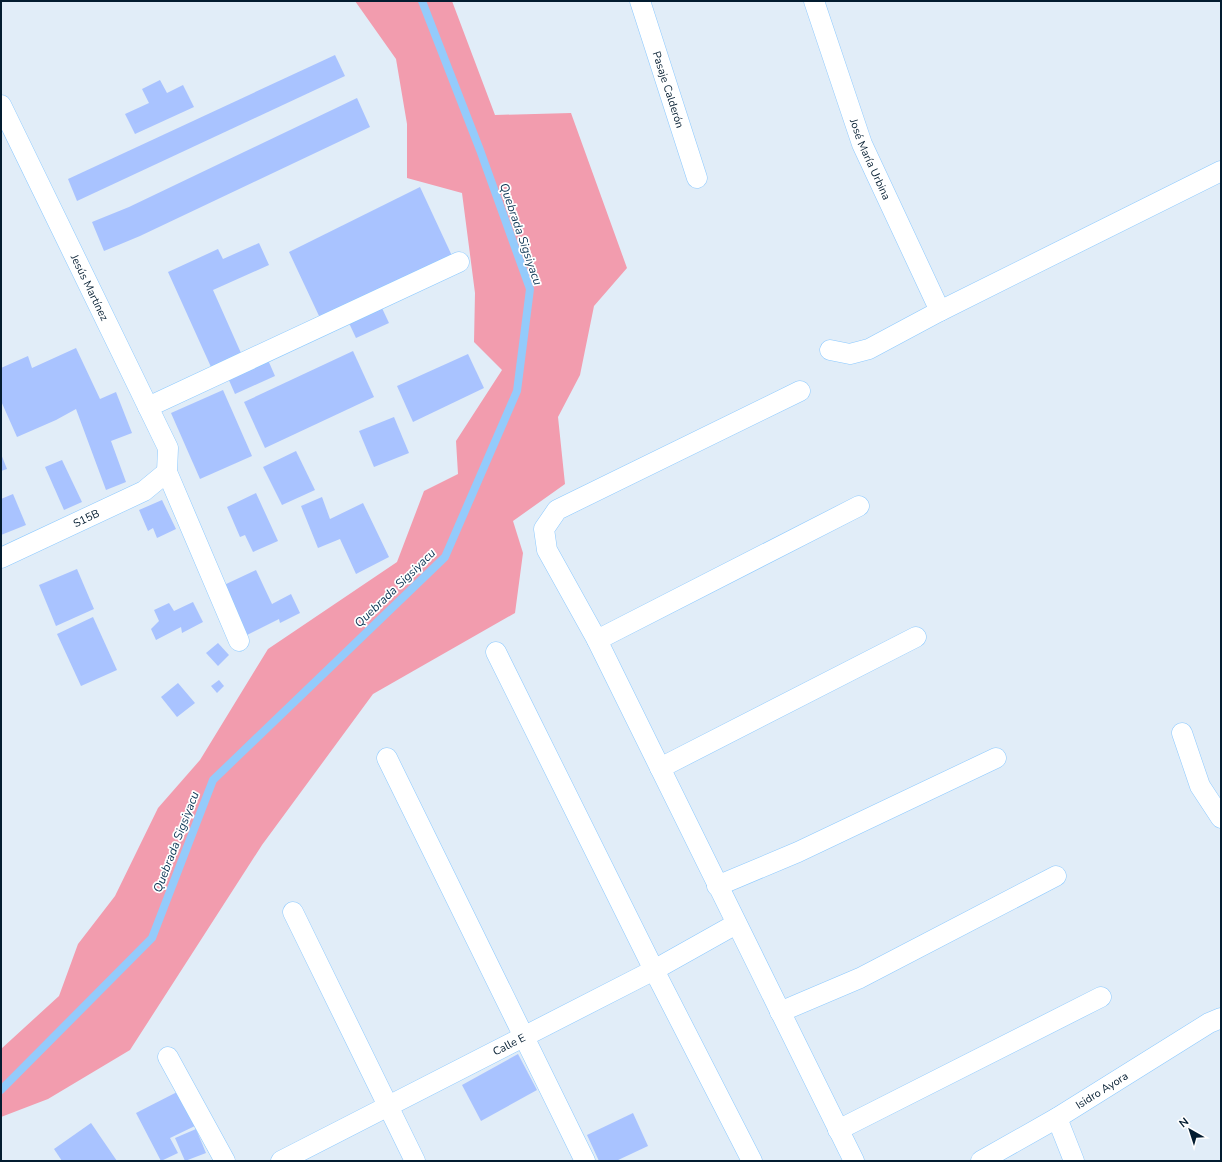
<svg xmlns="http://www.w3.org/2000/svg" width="1222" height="1162" viewBox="0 0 1222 1162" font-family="'Nunito Sans',sans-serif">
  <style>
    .green { fill: #f29cae }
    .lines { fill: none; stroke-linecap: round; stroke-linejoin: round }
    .stream { stroke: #94cbfb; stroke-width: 8 }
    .building { fill: #a9c3ff }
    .street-casing { stroke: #8bc9ff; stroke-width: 21 }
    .street { stroke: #fff; stroke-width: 20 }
    .labels { text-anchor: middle; stroke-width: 3.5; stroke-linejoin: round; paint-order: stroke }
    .street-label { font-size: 11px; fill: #031c30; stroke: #fff }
    .water-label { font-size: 12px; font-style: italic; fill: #0a3453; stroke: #fff }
  </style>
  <rect width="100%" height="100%" fill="#e1edf8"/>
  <path class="green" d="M355,1h97l43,114 76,-2 56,155 -33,38 -14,69 -22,42 7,67 -52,37 10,32 -8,60 -142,81 -111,151 -132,205 -82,49 -47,18v-68l58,-53 19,-52 37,-48 43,-88 42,-48 68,-111 129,-87 27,-71 34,-17 -2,-33 46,-71 -28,-28 1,-49 -13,-100 -55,-15v-54l-11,-65z"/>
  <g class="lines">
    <path class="stream" d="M1,1090l151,-152 61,-158 232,-223 72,-166 13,-102 -50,-139 -58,-149"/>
  </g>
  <g class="building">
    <path d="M335,55l10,21 -268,125 -9,-22z"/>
    <path d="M160,80l7,13 16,-8 11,22 -59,27 -10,-20 24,-11 -7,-14z"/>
    <path d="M357,98l13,29 -230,109 -36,15 -12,-29 37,-15z"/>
    <path d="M420,187l33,71 -133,60 -31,-66z"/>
    <path d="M259,243l10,22 -56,25 28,63 -30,14 -43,-95 50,-23 5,10z"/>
    <path d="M381,306l8,17 -33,15 -8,-17z"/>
    <path d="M76,348l24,51 16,-7 16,41 -21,8 15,41 -20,8 -30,-81 -20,11 -39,17 -16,-36v-33l27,-12 4,12z"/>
    <path d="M353,351l21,46 -109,51 -21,-46z"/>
    <path d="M468,354l16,34 -71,34 -16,-36z"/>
    <path d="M268,360l7,16 -40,18 -7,-16z"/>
    <path d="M223,390l29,66 -52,23 -29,-66z"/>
    <path d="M394,417l15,36 -35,14 -15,-36z"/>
    <path d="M296,451l19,39 -33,15 -19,-38z"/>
    <path d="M1,454l6,15 -6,2z"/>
    <path d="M62,460l20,42 -18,8 -19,-43z"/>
    <path d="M256,493l22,48 -25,11 -8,-17 -5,2 -13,-30z"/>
    <path d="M13,494l13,31 -25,10v-36z"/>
    <path d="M322,497l8,22 33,-16 26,54 -33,17 -16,-35 -22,9 -17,-42z"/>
    <path d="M162,500l14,29 -19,9 -4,-10 -5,3 -9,-21z"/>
    <path d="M77,569l17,40 -38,17 -17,-41z"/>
    <path d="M256,570l16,34 19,-10 9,19 -20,10 -1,-4 -32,16 -23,-50z"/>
    <path d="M193,602l10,20 -21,11 -1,-6 -25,13 -5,-11 8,-8 -5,-11 15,-7 5,8z"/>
    <path d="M93,617l24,53 -36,16 -24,-52z"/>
    <path d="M218,643l11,12 -11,11 -12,-13z"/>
    <path d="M219,680l5,6 -7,7 -6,-7z"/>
    <path d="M178,683l17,20 -18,14 -16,-20z"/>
    <path d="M518,1054l19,36 -56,31 -19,-36z"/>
    <path d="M179,1091l18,34 -27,13 8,15 -17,8 -25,-48z"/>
    <path d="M633,1113l15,33 -32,15h-17l-12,-26z"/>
    <path d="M91,1123l26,38h-55l-8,-12z"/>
    <path d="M196,1129l10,24 -21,8 -10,-23z"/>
  </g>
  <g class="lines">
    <g class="street-casing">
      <g id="street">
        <path id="s1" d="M640,1l57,177"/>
        <path id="s2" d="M814,1l48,143 78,167"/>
        <path id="s3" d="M1,105l167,343 -1,24 72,169"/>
        <path d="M830,350l20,4 19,-5 71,-38 281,-140"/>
        <path d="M800,391l-243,119 -13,19 3,21 50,90 257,521"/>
        <path d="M148,407l311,-145"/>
        <path id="s4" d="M1,558l143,-67 23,-19"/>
        <path d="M597,640l262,-134"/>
        <path d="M496,652l158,318 98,191"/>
        <path d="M1182,733l18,53 21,32"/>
        <path d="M387,758l198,403"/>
        <path d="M660,768l256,-131"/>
        <path d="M717,886l81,-34 198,-94"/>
        <path d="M293,912l122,249"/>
        <path d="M780,1012l80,-34 196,-102"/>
        <path d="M168,1057l57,104"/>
        <path d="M1057,1118l17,43"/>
        <path d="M838,1130l263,-133"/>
        <path id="s5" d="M281,1161l373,-191 82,-46"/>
        <path id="s6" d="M981,1161l76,-43 152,-95 12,-5"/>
      </g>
    </g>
    <use href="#street" class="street"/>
  </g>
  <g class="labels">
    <g class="street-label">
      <text dy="4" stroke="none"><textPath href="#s1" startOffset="93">Pasaje Calderón</textPath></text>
      <text dy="4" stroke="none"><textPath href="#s2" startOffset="168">José María Urbina</textPath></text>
      <text dy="4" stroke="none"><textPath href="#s3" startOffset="203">Jesús Martínez</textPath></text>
      <text dy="4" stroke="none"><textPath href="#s4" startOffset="94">S15B</textPath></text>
      <text dy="4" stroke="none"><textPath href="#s5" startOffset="256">Calle E</textPath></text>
      <text dy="4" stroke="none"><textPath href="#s6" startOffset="140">Isidro Ayora</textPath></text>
    </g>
    <g class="water-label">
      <text transform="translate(521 234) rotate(71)" y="4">Quebrada Sigsiyacu</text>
      <text transform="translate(395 588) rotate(-44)" y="4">Quebrada Sigsiyacu</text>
      <text transform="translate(176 842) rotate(-69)" y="4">Quebrada Sigsiyacu</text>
    </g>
  </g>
  <rect width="1222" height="1162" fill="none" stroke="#031c30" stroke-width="4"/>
  <g transform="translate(1190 1130) rotate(321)" stroke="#ffffff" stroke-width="3" paint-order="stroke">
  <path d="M0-3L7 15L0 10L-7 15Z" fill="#031c30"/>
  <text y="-6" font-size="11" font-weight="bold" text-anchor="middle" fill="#031c30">N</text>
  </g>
</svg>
